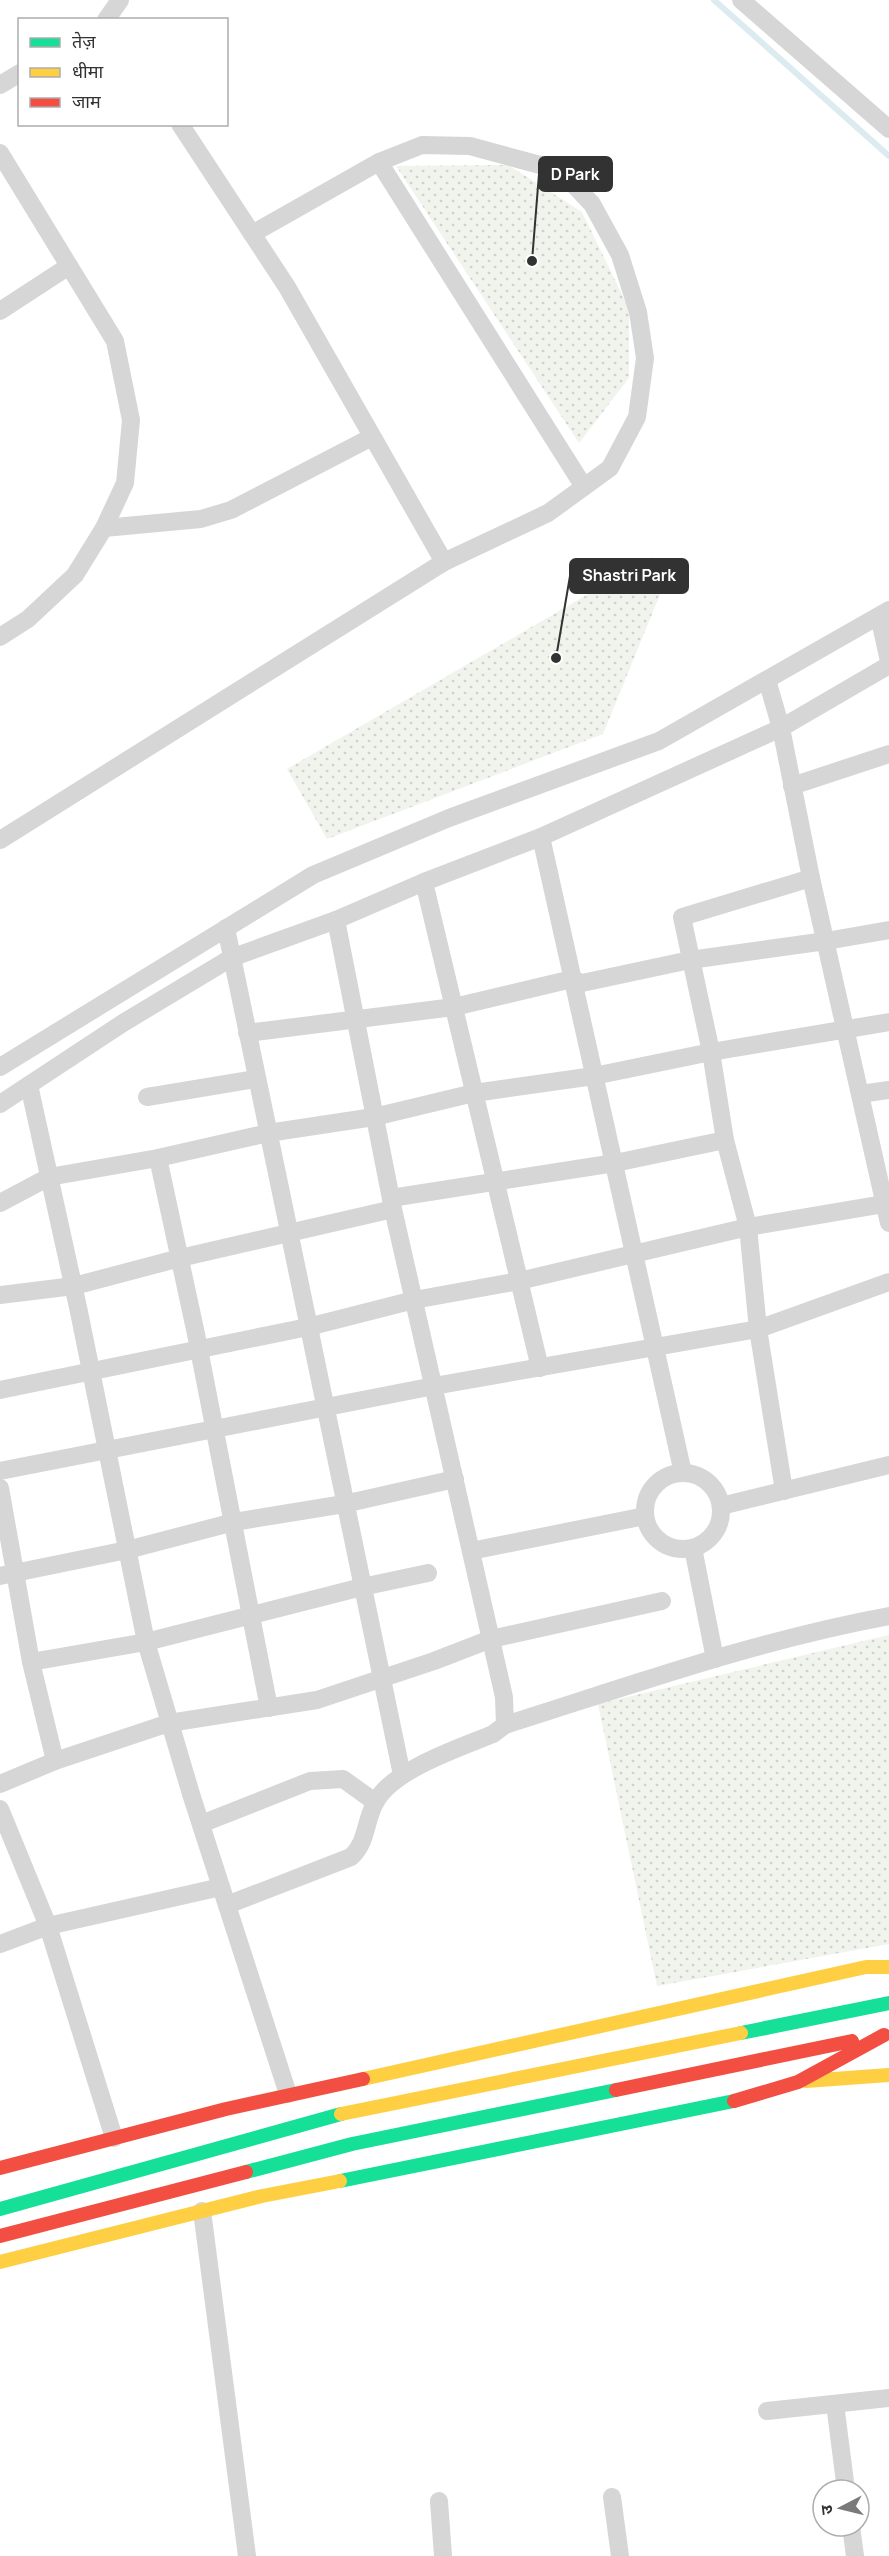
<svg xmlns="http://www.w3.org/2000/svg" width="889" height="2556" viewBox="0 0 889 2556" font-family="Manrope,'Noto Sans Devanagari',sans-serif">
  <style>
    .park { fill: url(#park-dots) }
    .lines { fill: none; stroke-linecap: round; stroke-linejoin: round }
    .stream { stroke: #dbebf0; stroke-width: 6 }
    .street { stroke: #d6d6d6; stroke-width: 18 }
    .fast { stroke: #16e098; stroke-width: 14 }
    .slow { stroke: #ffcf43; stroke-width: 14 }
    .jam { stroke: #f24e42; stroke-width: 14 }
    .leader { fill: none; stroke: #323232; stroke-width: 2 }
    .callout-dot { fill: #323232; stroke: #fff; stroke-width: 2 }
    .callout { fill: #323232; stroke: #323232; stroke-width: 2 }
    .callout-label { font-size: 16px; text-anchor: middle; font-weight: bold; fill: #fff }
  </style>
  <defs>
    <pattern id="park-dots" width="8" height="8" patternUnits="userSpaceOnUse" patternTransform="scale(1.5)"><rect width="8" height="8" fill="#f1f3ed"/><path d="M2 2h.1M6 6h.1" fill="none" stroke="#cfd1cc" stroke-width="1.8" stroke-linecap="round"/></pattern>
  </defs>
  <rect width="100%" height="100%" fill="#fff"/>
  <g class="park">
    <path d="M508,165l74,47 47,97v69l-50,65 -183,-277z"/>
    <path d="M652,557l13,25 -62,152 -276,105 -40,-70z"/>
    <path d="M889,1635v309l-232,42 -59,-282z"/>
  </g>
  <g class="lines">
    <path class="stream" d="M714,0l175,156"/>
    <g class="street">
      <path d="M741,0l148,129"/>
      <path d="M106,20l14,-20"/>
      <path d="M0,85l20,-12"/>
      <path d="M180,124l107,163 157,275"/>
      <path d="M0,153l115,188 16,79 -6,63 -21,45 -29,47 -47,44 -28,18"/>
      <path d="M379,162l205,325"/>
      <path d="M0,311l69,-45"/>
      <path d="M104,528l97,-9 30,-9 141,-73"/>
      <path d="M879,616l10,45"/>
      <path d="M767,680l14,48 30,150 78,345"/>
      <path d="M792,786l97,-32"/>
      <path d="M541,837l142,636"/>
      <path d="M0,840l444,-278 104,-49 62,-45 27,-51 8,-59 -7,-46 -18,-57 -28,-51 -19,-20 -33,-19 -70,-19 -48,-1 -43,17 -127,72"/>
      <path d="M424,882l116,486"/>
      <path d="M226,928l176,847"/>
      <path d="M247,1033l207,-26 118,-28 10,4 108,-23 136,-19 63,-11"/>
      <path d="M0,1067l313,-192 136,-57 210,-77 230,-131"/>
      <path d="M29,1085l50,227 67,330 45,152 97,300"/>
      <path d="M860,1094l29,-4"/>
      <path d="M147,1097l109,-18"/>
      <path d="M0,1104l123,-81 108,-65 105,-38 88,-38 117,-45 240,-109 108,-63"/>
      <path d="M158,1158l38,176 73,374"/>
      <path d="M391,1198l224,-35 110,-23"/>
      <path d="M0,1203l49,-26 109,-19 110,-25 106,-16 100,-24 120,-17 117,-24 178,-30"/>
      <path d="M0,1295l74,-9 106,-28 213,-49"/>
      <path d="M0,1390l308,-63 106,-27 105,-19 229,-54 141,-24"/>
      <path d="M0,1471l434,-85 324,-57 131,-47"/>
      <circle cx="683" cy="1511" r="38"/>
      <path d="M0,1488l31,174 24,99"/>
      <path d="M784,1491l-26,-162 -10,-102 -23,-87 -14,-88 -29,-135 129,-39"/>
      <path d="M721,1506l168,-41"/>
      <path d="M693,1548l22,111"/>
      <path d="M471,1551l174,-35"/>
      <path d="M0,1576l127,-26 107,-28 110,-18 111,-25"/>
      <path d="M31,1662l115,-20 216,-55 66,-14"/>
      <path d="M505,1725c127,-40 253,-85 384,-109"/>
      <path d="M0,1784l55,-23 114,-38 148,-23 117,-39 57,-22 171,-38"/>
      <path d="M0,1809l48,117 66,212"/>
      <path d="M201,1824l109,-43 33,-2 32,23 2,-3"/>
      <path d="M227,1905l124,-48c16,-14 14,-36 24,-54 16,-33 85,-55 118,-69l12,-9 -1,-28 -111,-488 -57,-289"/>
      <path d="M0,1944l48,-18 173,-39"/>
      <path d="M202,2211l45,345"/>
      <path d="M835,2404l11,86"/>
      <path d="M767,2411l122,-13"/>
      <path d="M612,2497l8,59"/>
      <path d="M439,2501l4,55"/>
      <path d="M851,2526l4,30"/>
    </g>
    <g class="fast">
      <path d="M741,2033l148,-30"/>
      <path d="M246,2172l106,-28 264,-54"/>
      <path d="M340,2181l394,-80"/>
      <path d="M0,2209l341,-95"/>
    </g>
    <g class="slow">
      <path d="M363,2079l503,-112h23"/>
      <path d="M806,2081l83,-6"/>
      <path d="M341,2114l400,-81"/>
      <path d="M0,2262l262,-66 78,-15"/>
    </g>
    <g class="jam">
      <path d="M616,2090l236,-49"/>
      <path d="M734,2101l64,-19 86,-47"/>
      <path d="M0,2168l226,-59 137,-30"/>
      <path d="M0,2236l246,-64"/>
    </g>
  </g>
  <path class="leader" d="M532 261L539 174M556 658L570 576"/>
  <g class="callout-dot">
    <circle cx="532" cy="261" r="6"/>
    <circle cx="556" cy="658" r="6"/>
  </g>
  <g class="callout">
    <rect x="539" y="157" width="73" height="34" rx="6"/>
    <rect x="570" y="559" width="118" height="34" rx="6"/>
  </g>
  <g class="callout-label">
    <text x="575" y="180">D Park</text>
    <text x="629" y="581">Shastri Park</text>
  </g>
  <rect x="18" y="18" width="210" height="108" fill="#ffffff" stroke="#adadad" stroke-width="1.5"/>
  <rect x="30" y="38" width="30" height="9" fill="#16e098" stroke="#adadad" stroke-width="1.5"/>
  <text x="72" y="48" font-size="18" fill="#323232">तेज़</text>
  <rect x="30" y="68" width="30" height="9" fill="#ffcf43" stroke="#adadad" stroke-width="1.5"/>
  <text x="72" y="78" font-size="18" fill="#323232">धीमा</text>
  <rect x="30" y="98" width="30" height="9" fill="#f24e42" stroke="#adadad" stroke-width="1.5"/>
  <text x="72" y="108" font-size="18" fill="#323232">जाम</text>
  <g transform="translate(841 2508) rotate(263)"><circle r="28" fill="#ffffff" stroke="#adadad" stroke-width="1.5"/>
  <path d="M0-4.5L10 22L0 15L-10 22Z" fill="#7a7a7a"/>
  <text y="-9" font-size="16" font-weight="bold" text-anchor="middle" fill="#323232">उ</text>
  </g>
</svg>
